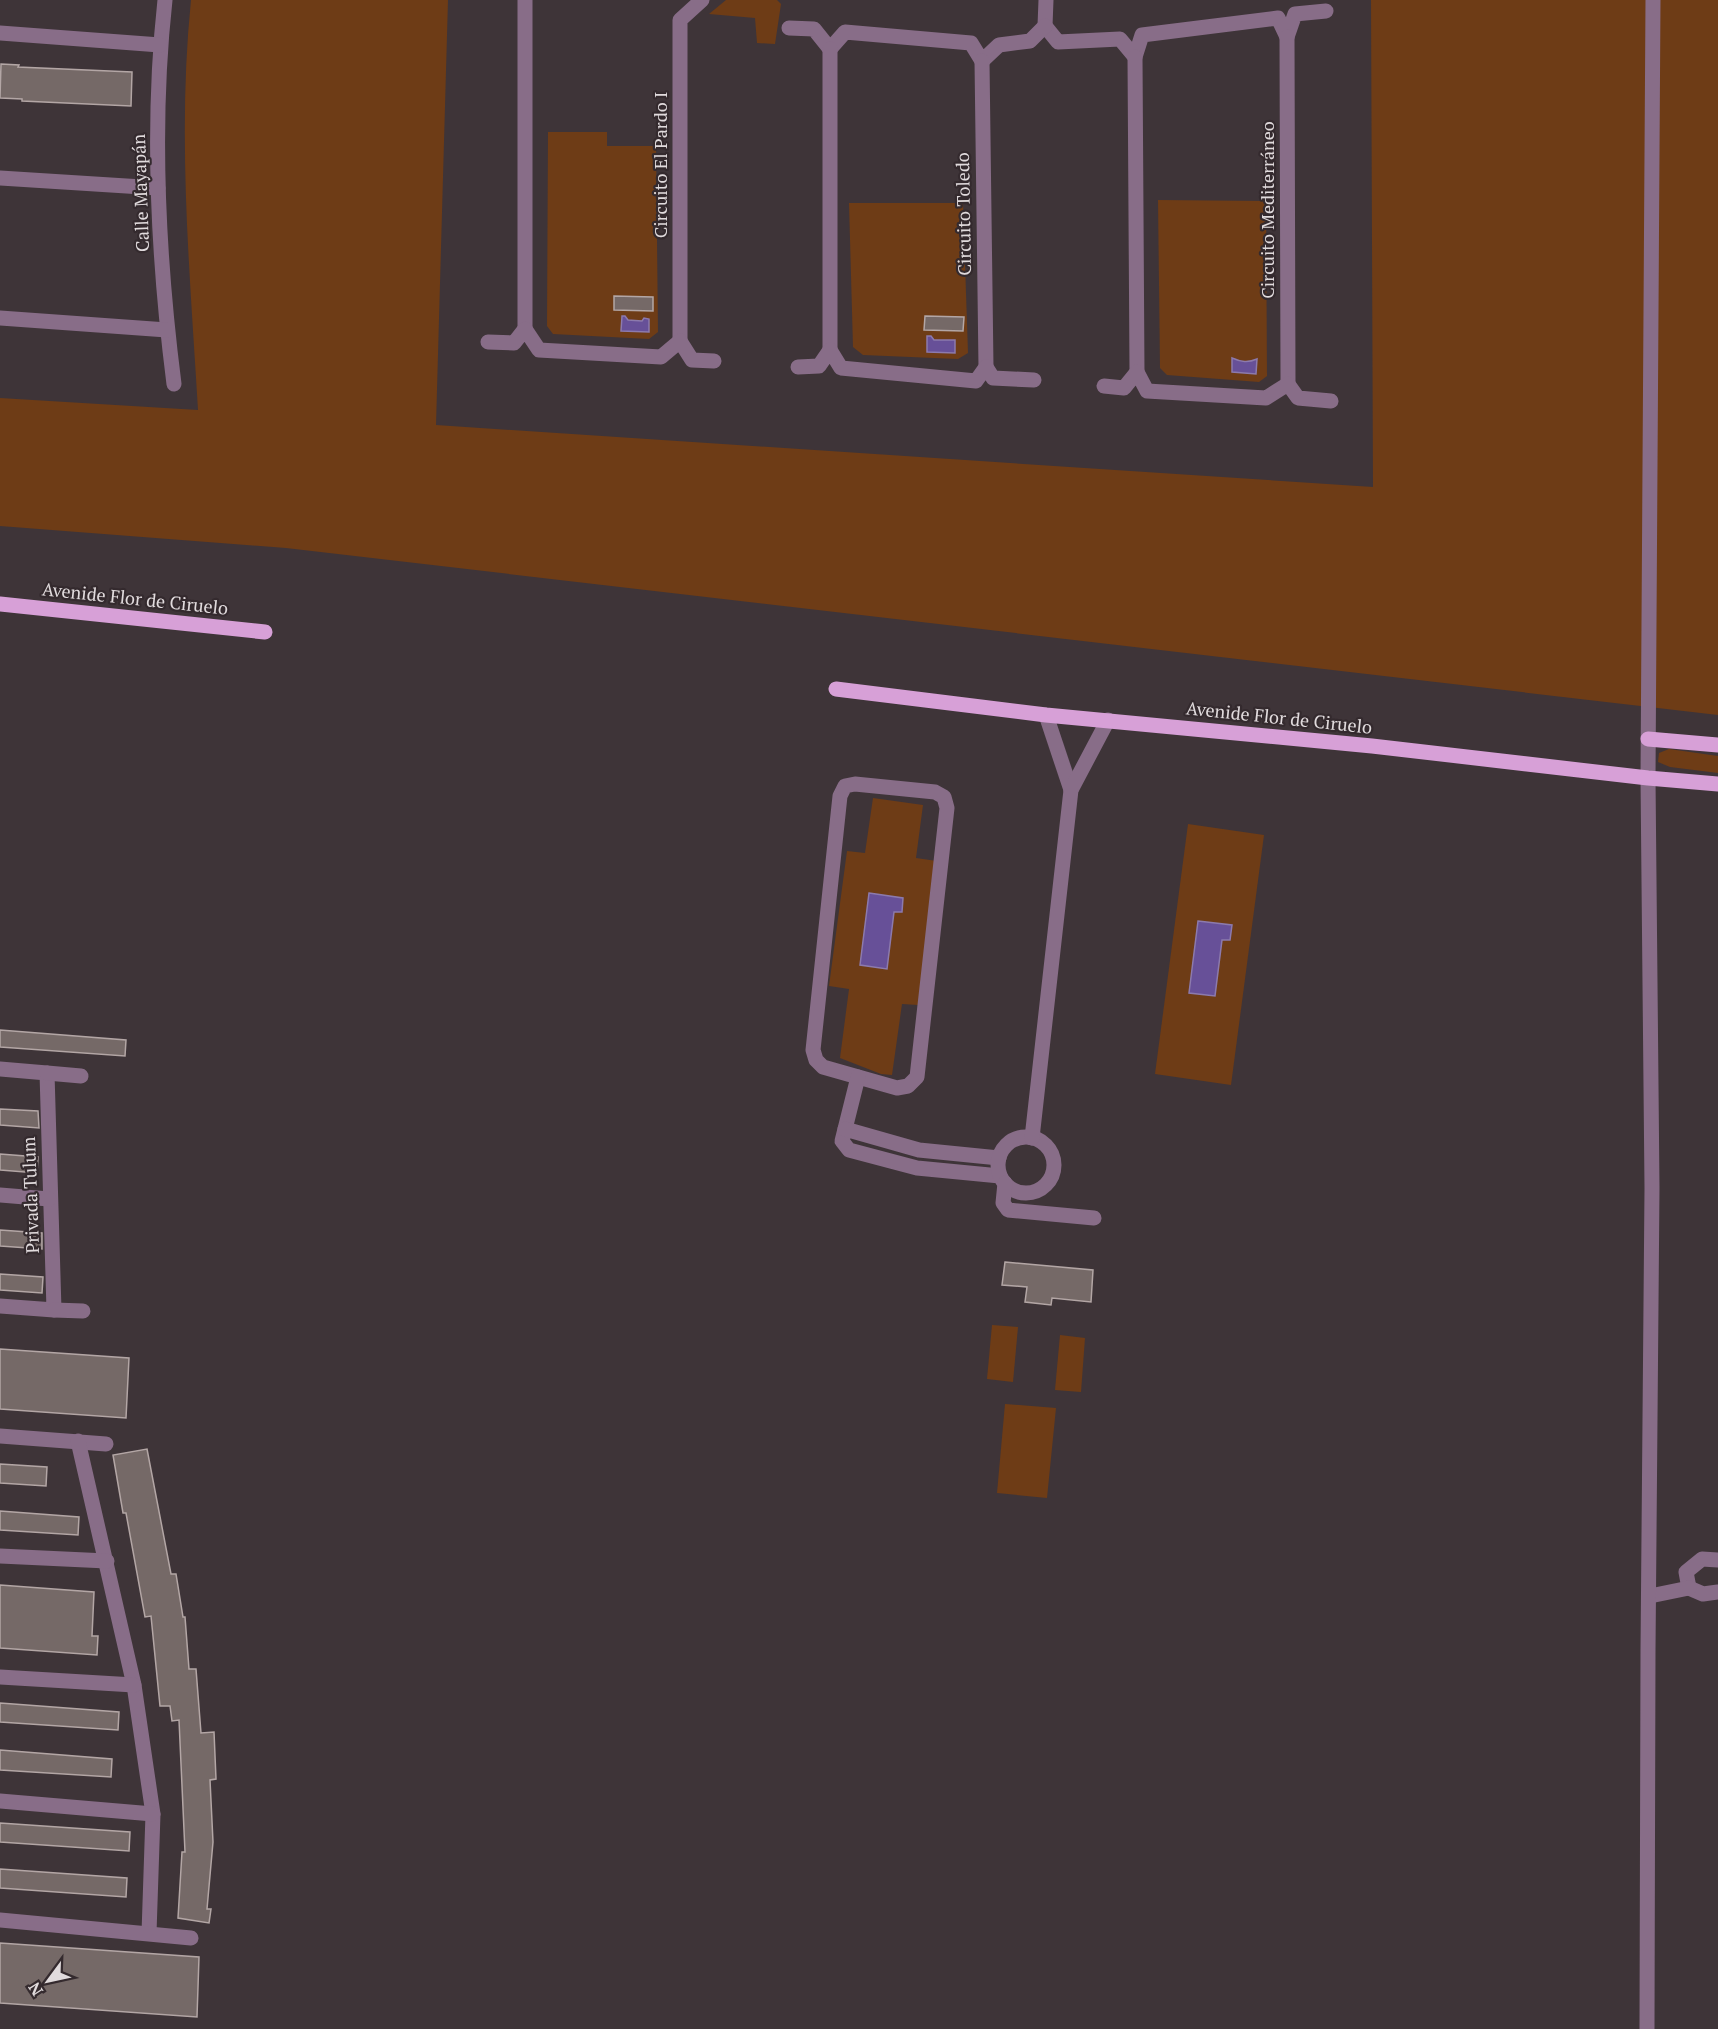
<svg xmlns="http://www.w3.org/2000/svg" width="1718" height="2029" viewBox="0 0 1718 2029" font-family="'PT Serif',serif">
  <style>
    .green { fill: #6e3c16 }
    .water { fill: #675098; stroke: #8c7aad; stroke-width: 1.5 }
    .building { fill: #756967; stroke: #b3a6a5; stroke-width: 1.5 }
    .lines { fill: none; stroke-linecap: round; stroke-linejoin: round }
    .minor { stroke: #886d88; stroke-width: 15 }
    .major { stroke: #d7a0d7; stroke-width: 15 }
    .labels { text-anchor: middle; stroke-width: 4.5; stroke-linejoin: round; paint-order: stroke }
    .street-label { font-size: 18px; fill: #e1dbdd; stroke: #342a2e }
  </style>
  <rect width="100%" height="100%" fill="#3e3438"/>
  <g class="green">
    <path d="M191,0h257l-12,425 937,62 -2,-487h347v715l-1432,-167 -286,-22v-128l198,12c-8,-136 -21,-274 -7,-410z"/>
    <path d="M726,0h51l4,4 -6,40 -18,-1 -2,-25 -46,-4z"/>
    <path d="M548,132h59v14h49l2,186 -9,7 -96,-5 -6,-8z"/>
    <path d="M1158,200l108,1 1,175 -8,6 -92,-7 -7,-7z"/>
    <path d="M849,203h114l5,150 -10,6 -95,-4 -10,-8z"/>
    <path d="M1669,749l49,7v17l-48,-6 -12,-5 1,-9z"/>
    <path d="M873,798l50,7 -7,53 21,3 -19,144 -16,-1 -10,71 -11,-1 -41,-16 9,-69 -20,-3 18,-135 18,2z"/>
    <path d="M1188,824l76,11 -33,250 -76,-11z"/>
    <path d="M992,1325l26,2 -5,55 -26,-3z"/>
    <path d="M1060,1335l25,3 -4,54 -26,-2z"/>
    <path d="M1005,1404l51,4 -9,90 -50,-5z"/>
  </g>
  <g class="water">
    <path d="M622,316h3l3,4 14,1 2,-3 5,1v13l-28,-1z"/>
    <path d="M927,336h4l3,4h21v13l-28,-1z"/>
    <path d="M1232,358c9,4 16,5 25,1l-1,15 -24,-2z"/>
    <path d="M869,893l34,5 -1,14h-8l-7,57 -27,-4z"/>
    <path d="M1198,921l34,4 -2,15h-8l-7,56 -26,-3z"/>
  </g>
  <g class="building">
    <path d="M1,64l18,1 -1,2 114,5 -1,34 -109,-5v-2l-22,-1z"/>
    <path d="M614,296l39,1v14l-39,-1z"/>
    <path d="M925,316l39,1 -1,14 -39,-1z"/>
    <path d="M0,1030l126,10 -1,16 -125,-9z"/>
    <path d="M0,1109l38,2 1,17 -39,-3z"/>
    <path d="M0,1154l38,3 -1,16 -37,-3z"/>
    <path d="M0,1230l42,3v16l-42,-3z"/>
    <path d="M1005,1262l88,8 -2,32 -39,-4 -1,7 -26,-3 2,-15 -25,-2z"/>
    <path d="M0,1274l43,3 -1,16 -42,-3z"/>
    <path d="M0,1349l129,9 -3,60 -126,-9z"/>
    <path d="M147,1449l24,125h5l7,43h2l4,52h7l5,64 13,-1 2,47 -6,1 3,62 -6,67h4l-2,14 -31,-5 4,-66h3l-6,-132 -7,1 -2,-15h-10l-9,-90 -6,1 -19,-104h-3l-10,-58z"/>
    <path d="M0,1464l47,3 -1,19 -46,-3z"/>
    <path d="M0,1511l79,6 -1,18 -78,-5z"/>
    <path d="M0,1585l94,7 -2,44h6l-1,19 -97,-7z"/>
    <path d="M0,1703l119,9 -1,18 -118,-8z"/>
    <path d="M0,1750l112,9 -1,18 -111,-7z"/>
    <path d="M0,1823l130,9 -1,19 -129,-9z"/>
    <path d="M0,1869l127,9 -1,19 -126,-9z"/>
    <path d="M0,1943l199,14 -2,60 -197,-14z"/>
  </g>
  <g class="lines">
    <g class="minor">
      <path d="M165,0c-14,127 -7,258 9,384"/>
      <path d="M1045,26l13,16 62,-3 15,18 7,-22 136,-17 9,19 8,-23 31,-3"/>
      <path d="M1045,26l1,-26"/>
      <path d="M789,28l25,1 16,20 15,-17 126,11 11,18 17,-16 31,-4 15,-15"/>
      <path d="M0,33l160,12"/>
      <path d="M1287,37l1,347"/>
      <path d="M830,49v301"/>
      <path d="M1135,57l2,315"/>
      <path d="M982,61l4,306"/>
      <path d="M0,178l158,10"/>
      <path d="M0,318l167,12"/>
      <path d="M525,329v-329"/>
      <path d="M680,341v-321l22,-20"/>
      <path d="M488,342l26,1 11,-14 14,21 122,7 19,-16 12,19 22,1"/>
      <path d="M798,367l21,-1 11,-16 11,18 135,13 10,-14 7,11 41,2"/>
      <path d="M1104,386l20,2 13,-16 10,19 119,7 22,-14 10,14 33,3"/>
      <path d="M1046,715l25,75"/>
      <path d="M855,784l80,8 9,5 3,11 -30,269 -9,9 -11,2 -74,-21 -7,-7 -3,-10 27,-254 5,-10z"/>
      <path d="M0,1069l47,4 7,237 -54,-4"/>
      <path d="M47,1073l34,3"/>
      <path d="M858,1077l-16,64 7,9 68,18 83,8"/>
      <path d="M845,1129l74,21 80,8"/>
      <circle cx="1026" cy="1165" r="28"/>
      <path d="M1032,1138l39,-348 37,-70"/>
      <path d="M1005,1183l-2,20 5,7 86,8"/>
      <path d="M0,1195l49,4"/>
      <path d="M54,1310l29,1"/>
      <path d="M0,1436l106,8"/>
      <path d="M78,1441l56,244 19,129 -4,119"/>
      <path d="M0,1556l107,5"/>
      <path d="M1689,1588l-3,-16 16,-13 16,1"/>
      <path d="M1689,1588l14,6 15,-2"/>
      <path d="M1650,1596l39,-8"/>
      <path d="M0,1677l134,8"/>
      <path d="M0,1801l153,13"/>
      <path d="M0,1920l191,18"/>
      <path d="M1647,2029l1,-379 4,-462 -4,-410 5,-778"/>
    </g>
    <g class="major">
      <path d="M0,604l265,28"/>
      <path d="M836,689l210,26 326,31 276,32 70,6"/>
      <path d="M1648,739l70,6"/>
    </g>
  </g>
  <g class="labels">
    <g class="street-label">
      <text transform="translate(661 165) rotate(-90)" y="6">Circuito El Pardo I</text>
      <text transform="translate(141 193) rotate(-92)" y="6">Calle Mayapán</text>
      <text transform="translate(1268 210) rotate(-90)" y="6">Circuito Mediterráneo</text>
      <text transform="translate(964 214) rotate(-91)" y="6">Circuito Toledo</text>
      <text transform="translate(135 599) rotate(6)" y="6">Avenide Flor de Ciruelo</text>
      <text transform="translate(1279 718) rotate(6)" y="6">Avenide Flor de Ciruelo</text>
      <text transform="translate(31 1195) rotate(-92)" y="6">Privada Tulum</text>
    </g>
  </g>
  <g transform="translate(48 1981) rotate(237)" stroke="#342a2e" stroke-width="4.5" paint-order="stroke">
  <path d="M0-4.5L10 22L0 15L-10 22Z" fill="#e1dbdd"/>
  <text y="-9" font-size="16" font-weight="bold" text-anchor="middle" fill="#e1dbdd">N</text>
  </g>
</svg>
